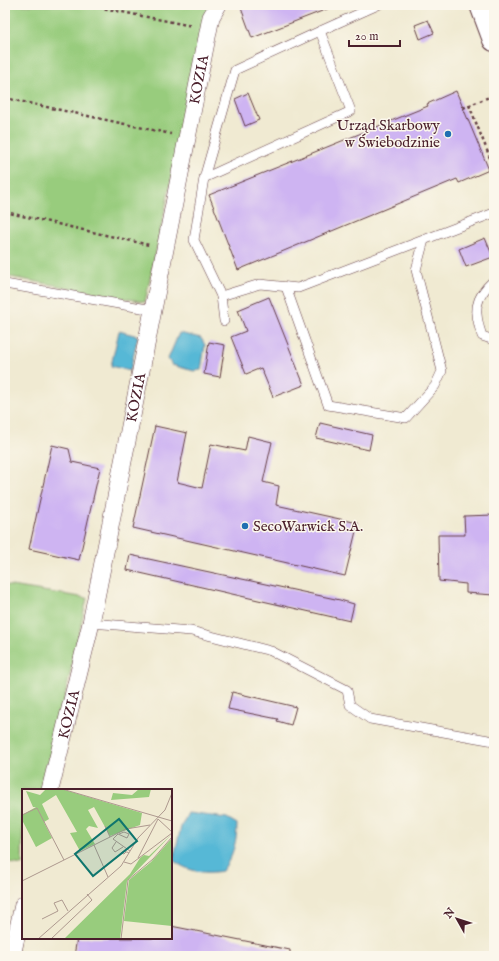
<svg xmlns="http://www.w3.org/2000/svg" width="499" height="961" viewBox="0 0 499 961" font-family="'IM FELL English',serif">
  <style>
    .green { fill: #98cc7d; stroke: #717654 }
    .water { fill: #57b8d6; stroke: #506c80 }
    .building { fill: #ceb4f2 }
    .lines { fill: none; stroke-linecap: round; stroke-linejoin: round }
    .lane-casing { stroke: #633d44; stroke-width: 10 }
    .street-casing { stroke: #633d44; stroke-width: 18 }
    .secondary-casing { stroke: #633d44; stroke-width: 24 }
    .path { stroke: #633d44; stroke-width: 2.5; stroke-dasharray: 3 3; stroke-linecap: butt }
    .lane { stroke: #fff; stroke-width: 9 }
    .street { stroke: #fff; stroke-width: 17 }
    .secondary { stroke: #fff; stroke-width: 22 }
    .poi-dot { fill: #1f6fb2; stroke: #fbf7ec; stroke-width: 1.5 }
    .labels { text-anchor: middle; stroke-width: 3; stroke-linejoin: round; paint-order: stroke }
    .street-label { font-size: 15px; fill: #4a1f2b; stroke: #fbf7ec }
    .poi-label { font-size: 15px; fill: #4a1f2b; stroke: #fbf7ec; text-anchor: end }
    .inset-road { fill: none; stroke: #ae998f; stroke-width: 1 }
    .view { fill: #0f766e; fill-opacity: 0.15; stroke: #0f766e; stroke-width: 2 }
    .inset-edge { fill: none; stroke: #4a1f2b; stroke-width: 2 }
  </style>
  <rect width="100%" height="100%" fill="#fbf7ec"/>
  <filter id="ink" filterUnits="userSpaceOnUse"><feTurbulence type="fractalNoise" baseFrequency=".025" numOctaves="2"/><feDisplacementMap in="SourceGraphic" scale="8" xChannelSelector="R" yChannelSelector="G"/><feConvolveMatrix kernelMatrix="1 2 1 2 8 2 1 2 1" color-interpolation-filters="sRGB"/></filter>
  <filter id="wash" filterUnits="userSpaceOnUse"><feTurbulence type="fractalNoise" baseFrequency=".012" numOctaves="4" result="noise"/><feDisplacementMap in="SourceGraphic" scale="16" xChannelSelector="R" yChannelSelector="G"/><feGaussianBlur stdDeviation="0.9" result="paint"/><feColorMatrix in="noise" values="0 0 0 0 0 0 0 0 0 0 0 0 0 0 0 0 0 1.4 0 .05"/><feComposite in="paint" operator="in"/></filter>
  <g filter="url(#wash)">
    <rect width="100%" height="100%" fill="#f0ead2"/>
    <g class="green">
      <path d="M5,5h208l-7,14 -61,283 -140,-26z"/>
      <path d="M5,585l82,13 -43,192h-21l-1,75 -17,-3z"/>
    </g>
    <g class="water">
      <path d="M119,331l19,5 -8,35 -19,-5z"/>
      <path d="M179,333l22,5 4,7 -4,25 -7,1 -22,-6 -4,-6z"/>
      <path d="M188,813l39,5 10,6c0,17 -4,33 -15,47 -17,3 -34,1 -49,-11l8,-33z"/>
    </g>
    <g id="blocks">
      <g class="building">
        <path d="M250,5h85v1l-83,32 -11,-30z"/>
        <path d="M428,20l6,13 -14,6 -5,-14z"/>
        <path d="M456,91l33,79 -30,13 -2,-4 -219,91 -29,-75 219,-89 -1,-2z"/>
        <path d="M248,93l11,27 -14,6 -10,-27z"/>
        <path d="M485,238l8,19 -27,10 -7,-18z"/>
        <path d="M269,297l35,88 -31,12 -12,-29 -15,6 -15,-37 15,-6 -8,-21z"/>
        <path d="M209,342l16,3 -5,32 -16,-3z"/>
        <path d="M320,423l52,12 -3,15 -53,-12z"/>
        <path d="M155,426l32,7 -10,49 25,6 9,-44 34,7 3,-15 24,6 -9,40 16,4 -3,19 82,18 -13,53 -212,-48z"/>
        <path d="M52,445l17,4 3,13 28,6 -21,92 -50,-11z"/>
        <path d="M494,515v80l-28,-2v-9l-27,-3 -1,-46h27l-1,-19z"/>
        <path d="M130,555l210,45 14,4 -4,17 -223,-51z"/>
        <path d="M232,692l64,15 -5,18 -14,-4 1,-2 -50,-10z"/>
        <path d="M171,926l119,24v6h-216l3,-18h94z"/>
      </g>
    </g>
  </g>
  <g filter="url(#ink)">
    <use href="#blocks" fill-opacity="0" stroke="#633d44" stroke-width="1"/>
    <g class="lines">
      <g class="lane-casing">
        <g id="lane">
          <path d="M320,31l58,-26"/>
          <path d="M204,178l147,-67 -31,-80 -85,39 -31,108 -10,62 27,56 39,-12 38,4 196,-75"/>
          <path d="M494,280c-21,19 -20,32 -12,56l9,3 3,-1"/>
          <path d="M5,284l148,26"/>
          <path d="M286,287l42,118 78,13 29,-32 7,-15 -26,-101 8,-30"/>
          <path d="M221,296l3,25"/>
          <path d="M91,623l100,8 80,20 76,39 3,15 20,14 124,22"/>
        </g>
      </g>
      <g class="street-casing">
        <g id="street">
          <path id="s1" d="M50,790l41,-167 120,-606 7,-12"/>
          <path d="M12,956l11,-51"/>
        </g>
      </g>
      <g class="secondary-casing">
        <path id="secondary" d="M481,5l13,35"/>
      </g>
      <g class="path">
        <path d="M87,5l105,21"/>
        <path d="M5,98l166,36"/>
        <path d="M469,105l25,63"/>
        <path d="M463,108l31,-13"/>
        <path d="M5,212l144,33"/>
      </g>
      <use href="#lane" class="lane"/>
      <use href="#street" class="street"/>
      <use href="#secondary" class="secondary"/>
    </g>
  </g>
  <g class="poi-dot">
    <circle cx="448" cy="134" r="4"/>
    <circle cx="245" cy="526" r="4"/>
  </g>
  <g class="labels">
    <g class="street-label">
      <text dy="5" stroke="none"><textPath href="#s1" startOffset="726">KOZIA</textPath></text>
      <text dy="5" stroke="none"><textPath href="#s1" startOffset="402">KOZIA</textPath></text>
      <text dy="5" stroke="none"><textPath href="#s1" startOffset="78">KOZIA</textPath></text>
    </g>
    <g class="poi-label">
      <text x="440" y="130">Urząd Skarbowy<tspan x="440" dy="17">w Świebodzinie</tspan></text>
      <text x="253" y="531" text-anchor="start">SecoWarwick S.A.</text>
    </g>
  </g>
  <g transform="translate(22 789)">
    <rect width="150" height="150" fill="#f0ead2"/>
    <path d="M24,0l19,1 77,23 -2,12 -30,11 -16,-29 -6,3 10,18 -9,-2 -3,3 9,15 -15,7 -10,-18 7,-1 -21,-37 -14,9 7,15 -5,3 8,16 -16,9 -14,-27v-5l14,-8h-3l-7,-16 14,4zM117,0h12l-2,8 -38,3 2,-7 19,2zM150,45l-45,47 -7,58h-56l66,-65 10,-16 4,-3 5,1zM150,49v88l-48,-5 5,-41 22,-18z" fill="#98cc7d"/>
    <path class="inset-road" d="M40,0l110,32M0,26l15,-7 27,52M136,30l14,13M83,37l5,11M97,45l5,-2 5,2 -2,4 -9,-4 -5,5 17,12M94,53l-4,6 3,4 8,-5M72,56l14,32M104,63l-2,2 -3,-1 3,-2 2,1h1l2,1M116,69l20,-39M102,73l7,2 41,-31M0,92l104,-52 24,-4M20,130l16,-8 -4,-8 8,-3 6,11M16,150l83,-73 17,-28 27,-28 7,-17M29,150l41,-39 -5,-6M99,150l7,-59 25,-21 19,-22"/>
    <path class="view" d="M97,30l18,22 -44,35 -18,-22z"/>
    <rect width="150" height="150" class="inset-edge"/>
  </g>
  <rect width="499" height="961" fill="none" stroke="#fbf7ec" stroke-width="20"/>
  <g transform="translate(457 919) rotate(309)" stroke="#fbf7ec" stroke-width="3" paint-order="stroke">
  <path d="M0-3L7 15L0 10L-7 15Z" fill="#4a1f2b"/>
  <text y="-6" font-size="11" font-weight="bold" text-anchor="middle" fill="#4a1f2b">N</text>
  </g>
  <path d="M349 40v6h51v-6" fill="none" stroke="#4a1f2b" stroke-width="2"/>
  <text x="355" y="40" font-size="12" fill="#4a1f2b" stroke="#fbf7ec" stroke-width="3" paint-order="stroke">20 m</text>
</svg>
